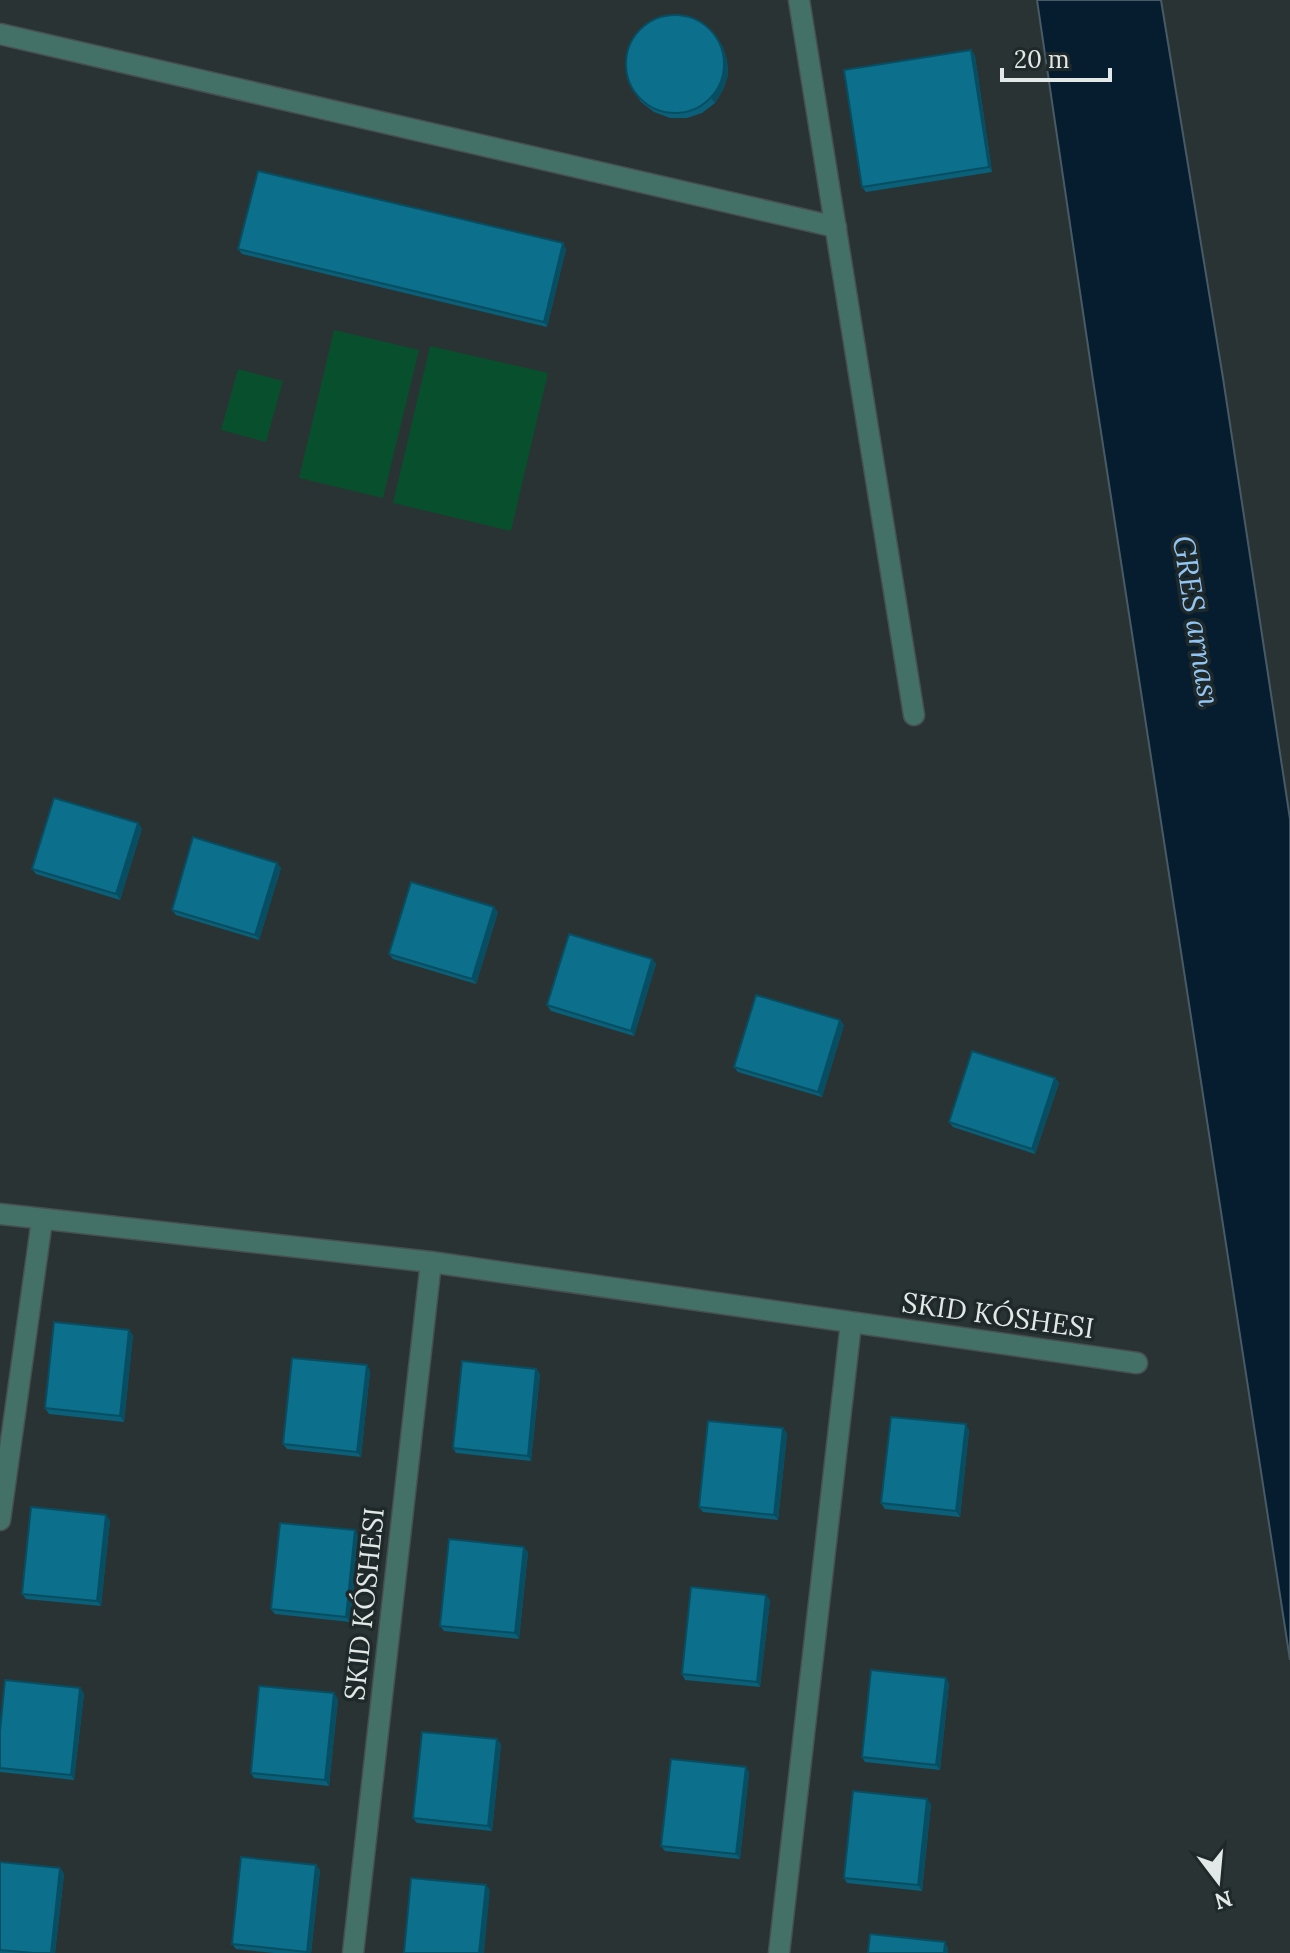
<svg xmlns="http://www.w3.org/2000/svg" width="1290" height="1953" viewBox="0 0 1290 1953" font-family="Lora,serif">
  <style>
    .green { fill: #084f2e }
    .water { fill: #061d2f; stroke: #485a66; stroke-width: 2 }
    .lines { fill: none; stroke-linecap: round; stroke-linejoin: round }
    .service-casing { stroke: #475050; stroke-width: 23 }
    .minor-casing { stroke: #475050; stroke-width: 23 }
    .service { stroke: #447167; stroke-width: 20 }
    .minor { stroke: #447167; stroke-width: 20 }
    .wall { fill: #0a6078 }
    .shaded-wall { fill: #084e62 }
    .building { fill: #0c708c; stroke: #084e62; stroke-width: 2 }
    .labels { text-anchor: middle; stroke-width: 7; stroke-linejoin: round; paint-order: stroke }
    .street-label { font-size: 28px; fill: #e2e8e8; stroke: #202929 }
    .water-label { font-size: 30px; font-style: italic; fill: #90c5f4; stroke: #202929 }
  </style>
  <rect width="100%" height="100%" fill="#2a3333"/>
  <g class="green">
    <path d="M334,330l85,20 -36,148 -84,-20z"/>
    <path d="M430,346l118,27 -37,158 -118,-28z"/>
    <path d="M238,369l45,12 -17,61 -45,-12z"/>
  </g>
  <path class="water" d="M1037,0h124l62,378 67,441v841l-197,-1280z"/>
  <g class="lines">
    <g class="service-casing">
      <g id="service">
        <path d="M799,0l115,715"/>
        <path d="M0,34l836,193"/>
      </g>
    </g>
    <g class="minor-casing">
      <g id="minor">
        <path d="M0,1214l431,48 706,101"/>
        <path d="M0,1520l42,-300"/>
        <path d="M353,1953l78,-691"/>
        <path d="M779,1953l72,-630"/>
      </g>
    </g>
    <use href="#service" class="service"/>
    <use href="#minor" class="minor"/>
  </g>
  <g class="wall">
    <path d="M722,45l5,15 1,15 -5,15 -8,13 -13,10 -15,5h-17l-16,-6 -13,-10 -13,-20z"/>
    <path d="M971,50l4,6 17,116 -126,20 -4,-5z"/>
    <path d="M238,249h328l-19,78 -305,-73z"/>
    <path d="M142,828l-22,72 -84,-26 -4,-5z"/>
    <path d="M277,863l4,5 -22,72 -83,-25 -4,-5z"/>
    <path d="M498,912l-22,72 -83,-25 -4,-5z"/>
    <path d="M652,959l4,5 -22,72 -83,-25 -4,-6z"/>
    <path d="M844,1025l-22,72 -84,-25 -4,-5z"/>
    <path d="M1055,1078l4,5 -24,71 -82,-27 -4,-5z"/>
    <path d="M133,1335l-9,87 -75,-8 -4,-6z"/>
    <path d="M367,1365l3,6 -9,86 -74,-8 -4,-5z"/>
    <path d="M536,1369l4,5 -9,87 -75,-8 -3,-5z"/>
    <path d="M783,1428l4,6 -9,86 -75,-8 -4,-5z"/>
    <path d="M969,1430l-9,87 -75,-8 -4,-6z"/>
    <path d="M110,1520l-9,86 -75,-7 -4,-5z"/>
    <path d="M359,1536l-9,86 -75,-8 -4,-5z"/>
    <path d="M528,1552l-9,87 -75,-8 -4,-5z"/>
    <path d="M770,1600l-10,87 -75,-7 -3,-6z"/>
    <path d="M949,1683l-9,87 -75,-8 -3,-5z"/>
    <path d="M80,1688l4,6 -10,86 -74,-8v-41z"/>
    <path d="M338,1699l-9,87 -75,-8 -3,-5z"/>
    <path d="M501,1744l-9,87 -75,-8 -4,-5z"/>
    <path d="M749,1772l-9,87 -75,-8 -4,-5z"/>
    <path d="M931,1804l-9,87 -75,-8 -3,-5z"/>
    <path d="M0,1862l60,6 4,6 -9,79h-55z"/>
    <path d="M320,1870l-9,83h-37l-38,-4 -4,-5z"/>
  </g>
  <g class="shaded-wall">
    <path d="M718,40l4,5 5,15 1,15 -5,15 -8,13 -4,-5z"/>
    <path d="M971,50l4,6 17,116 -3,-5z"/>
    <path d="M563,243l3,6 -19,78 -3,-5z"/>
    <path d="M138,823l4,5 -22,72 -4,-6z"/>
    <path d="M277,863l4,5 -22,72 -4,-5z"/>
    <path d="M494,907l4,5 -22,72 -4,-5z"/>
    <path d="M652,959l4,5 -22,72 -3,-5z"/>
    <path d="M840,1020l4,5 -22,72 -4,-5z"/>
    <path d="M1055,1078l4,5 -24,71 -3,-5z"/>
    <path d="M129,1330l4,5 -9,87 -4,-6z"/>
    <path d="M367,1365l3,6 -9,86 -4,-5z"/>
    <path d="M536,1369l4,5 -9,87 -3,-5z"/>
    <path d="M966,1424l3,6 -9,87 -4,-6z"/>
    <path d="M783,1428l4,6 -9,86 -4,-5z"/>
    <path d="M106,1515l4,5 -9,86 -4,-5z"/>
    <path d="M355,1530l4,6 -9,86 -4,-5z"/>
    <path d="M524,1547l4,5 -9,87 -4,-6z"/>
    <path d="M766,1595l4,5 -10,87 -3,-5z"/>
    <path d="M946,1678l3,5 -9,87 -4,-5z"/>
    <path d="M80,1688l4,6 -10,86 -3,-5z"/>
    <path d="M334,1693l4,6 -9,87 -4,-6z"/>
    <path d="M497,1739l4,5 -9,87 -4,-5z"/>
    <path d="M746,1767l3,5 -9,87 -4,-5z"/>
    <path d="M927,1799l4,5 -9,87 -4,-6z"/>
    <path d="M316,1865l4,5 -9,83h-3l-1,-1z"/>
    <path d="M60,1868l4,6 -9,79h-4z"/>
    <path d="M486,1885l4,5 -6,63h-5z"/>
    <path d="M945,1942l3,6v5h-4z"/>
  </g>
  <g class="building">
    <circle cx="675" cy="64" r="49"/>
    <path d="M971,50l18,117 -127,20 -18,-117z"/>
    <path d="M258,171l305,72 -19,79 -306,-73z"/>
    <path d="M54,798l84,25 -22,71 -84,-25z"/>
    <path d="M193,837l84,26 -22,72 -83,-25z"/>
    <path d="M411,882l83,25 -22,72 -83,-25z"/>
    <path d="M569,934l83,25 -21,72 -84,-26z"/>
    <path d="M756,995l84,25 -22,72 -84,-25z"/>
    <path d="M972,1051l83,27 -23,71 -83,-27z"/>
    <path d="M54,1322l75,8 -9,86 -75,-8z"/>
    <path d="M292,1358l75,7 -10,87 -74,-8z"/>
    <path d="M462,1361l74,8 -8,87 -75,-8z"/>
    <path d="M891,1417l75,7 -10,87 -75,-8z"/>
    <path d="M708,1421l75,7 -9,87 -75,-8z"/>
    <path d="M31,1507l75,8 -9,86 -75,-7z"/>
    <path d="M280,1523l75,7 -9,87 -75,-8z"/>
    <path d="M449,1539l75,8 -9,86 -75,-7z"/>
    <path d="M691,1587l75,8 -9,87 -75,-8z"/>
    <path d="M871,1670l75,8 -10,87 -74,-8z"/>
    <path d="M5,1680l75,8 -9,87 -71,-7v-37z"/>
    <path d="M259,1686l75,7 -9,87 -74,-7z"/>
    <path d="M422,1732l75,7 -9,87 -75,-8z"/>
    <path d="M671,1759l75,8 -10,87 -75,-8z"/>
    <path d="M853,1791l74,8 -9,86 -74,-7z"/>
    <path d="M241,1857l75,8 -9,87 -75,-8z"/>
    <path d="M0,1862l60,6 -9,85h-17l-34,-3z"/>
    <path d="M411,1878l75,7 -7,68h-75z"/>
    <path d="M870,1934l75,8 -1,11h-76z"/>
  </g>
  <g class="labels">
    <g class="street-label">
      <text transform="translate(998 1315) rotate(8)" y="10">SKID KÓSHESI</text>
      <text transform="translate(364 1604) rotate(-84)" y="10">SKID KÓSHESI</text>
    </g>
    <g class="water-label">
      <text transform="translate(1196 621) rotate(81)" y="10">GRES arnası</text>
    </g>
  </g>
  <g transform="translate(1218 1881) rotate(164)" stroke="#202929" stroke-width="6" paint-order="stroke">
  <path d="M0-6L14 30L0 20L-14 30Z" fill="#e2e8e8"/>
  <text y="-12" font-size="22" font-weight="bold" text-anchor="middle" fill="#e2e8e8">N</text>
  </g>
  <path d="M1002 68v12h108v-12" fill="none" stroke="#e2e8e8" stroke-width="4"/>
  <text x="1014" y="68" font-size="24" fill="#e2e8e8" stroke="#202929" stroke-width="6" paint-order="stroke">20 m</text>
</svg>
